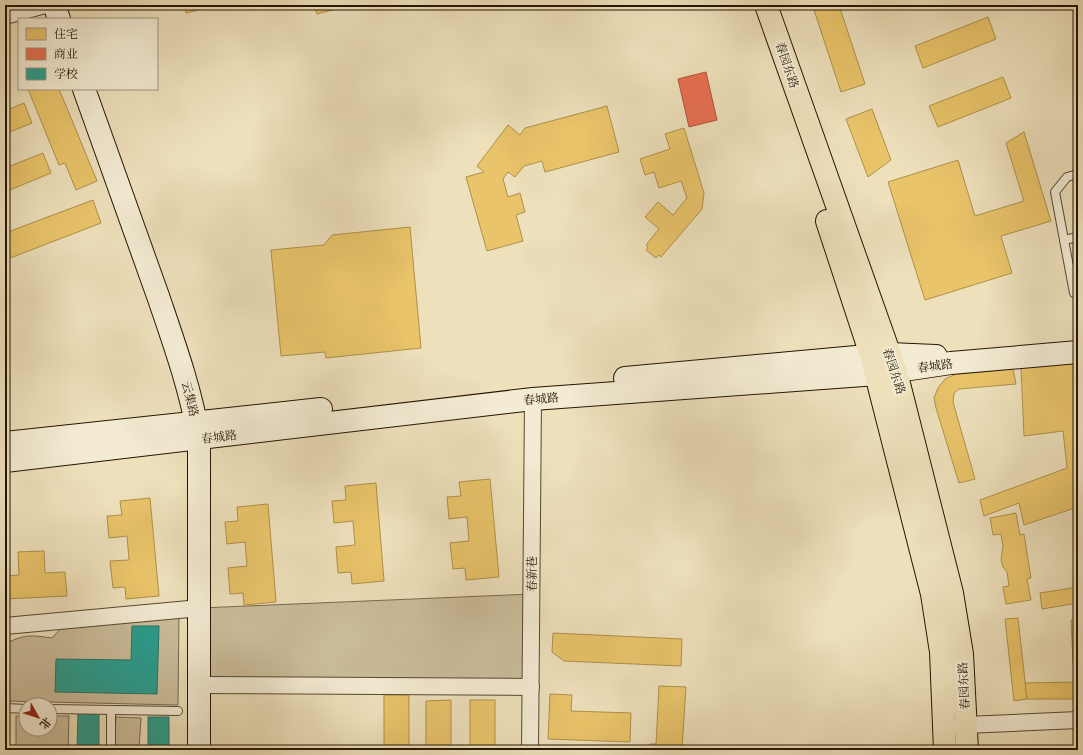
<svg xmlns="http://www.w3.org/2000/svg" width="1083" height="755" viewBox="0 0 1083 755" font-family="Cardo,'Noto Serif SC',serif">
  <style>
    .green { fill: #cbbd9b; stroke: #78694e }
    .homes { fill: #e9c46a; stroke: #ae904a }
    .shops { fill: #e76f51; stroke: #ac5439 }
    .schools { fill: #2a9d8f; stroke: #287464 }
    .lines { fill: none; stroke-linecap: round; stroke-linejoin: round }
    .lane-casing { stroke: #564830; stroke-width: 10 }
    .street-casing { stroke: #564830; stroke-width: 18 }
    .secondary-casing { stroke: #241501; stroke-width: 24 }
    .primary-casing { stroke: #241501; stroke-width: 24 }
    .lane { stroke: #f3ebd3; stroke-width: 8 }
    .street { stroke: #f3ebd3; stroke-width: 16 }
    .secondary { stroke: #f3ebd3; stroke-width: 22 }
    .primary { stroke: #ede0bb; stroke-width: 22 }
    .labels { text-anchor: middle; stroke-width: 4; stroke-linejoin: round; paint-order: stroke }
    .street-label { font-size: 12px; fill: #241501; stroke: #f3ebd3 }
  </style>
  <rect width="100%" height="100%" fill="#ede0bb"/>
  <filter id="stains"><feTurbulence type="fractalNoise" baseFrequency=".005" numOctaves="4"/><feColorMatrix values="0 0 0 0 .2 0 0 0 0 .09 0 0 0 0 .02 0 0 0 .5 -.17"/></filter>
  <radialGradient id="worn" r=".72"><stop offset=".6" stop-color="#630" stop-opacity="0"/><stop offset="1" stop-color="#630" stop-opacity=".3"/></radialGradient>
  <g class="green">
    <path d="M532,594l-1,93 -331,-2v-77z"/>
    <path d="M179,615l-1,90 -173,-4v-57c20,-10 25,-9 47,-6l11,-12z"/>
    <path d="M16,716h10v13h24v-13h19l-1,34h-52z"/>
    <path d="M116,717l25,1 -2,32h-25z"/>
  </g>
  <g class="homes">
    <path d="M184,5h34l-32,8z"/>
    <path d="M314,5h37l-34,9z"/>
    <path d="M829,5h10l26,79 -24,8 -27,-82z"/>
    <path d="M988,17l8,22 -73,29 -8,-22z"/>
    <path d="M1003,77l8,21 -73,29 -9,-21z"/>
    <path d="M28,89h31l38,92 -21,9 -11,-27 -6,2z"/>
    <path d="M24,103l8,20 -27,11v-23z"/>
    <path d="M607,106l12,46 -74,20 -3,-11 -18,5 -9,11 -7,-5 -5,7 5,18 12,-4 5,19 -9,3 7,26 -36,10 -21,-74 18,-5 -7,-6 31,-41 12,10 5,-7z"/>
    <path d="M872,109l19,51 -23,17 -22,-58z"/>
    <path d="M684,128l20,65 -2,16 -41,48 -2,-2 -3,3 -10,-8 2,-3 -2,-2 13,-16 -14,-12 13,-15 15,13 14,-17 -6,-17 -22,7 -5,-16 -9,3 -5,-16 30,-10 -5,-15z"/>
    <path d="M1024,132l27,89 -50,15 11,37 -87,27 -37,-118 70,-22 17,56 49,-15 -18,-58z"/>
    <path d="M43,153l8,20 -46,19v-24z"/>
    <path d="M93,200l8,23 -96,37v-27z"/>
    <path d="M410,227l11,121 -95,10 -1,-6 -44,4 -10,-106 53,-5 8,-10z"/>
    <path d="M1077,363l1,144 -54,18 -5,-22 -35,13 -4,-16 87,-32 -4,-37 -39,5 -3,-68z"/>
    <path d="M1013,369l3,15 -57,5 -5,4 -1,9 22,77 -16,4 -23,-75 -2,-10 4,-10 7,-9 11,-5z"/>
    <path d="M490,479l9,98 -33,3 -1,-12 -12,1 -3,-26 19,-2 -2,-24 -18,2 -2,-22 14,-1 -2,-14z"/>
    <path d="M376,483l8,98 -32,3 -1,-12 -13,1 -2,-26 19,-2 -2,-24 -19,2 -2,-22 14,-1 -1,-14z"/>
    <path d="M150,498l9,98 -33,3 -1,-12 -12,1 -3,-27 19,-1 -2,-24 -18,2 -2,-22 15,-1 -2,-14z"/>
    <path d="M268,504l8,98 -32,3 -1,-12 -13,1 -2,-26 19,-2 -2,-24 -18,2 -2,-22 13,-1 -1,-14z"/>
    <path d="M1016,513l4,22 4,-1 7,44 -4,1 4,21 -25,4 -3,-17 6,-1 -2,-14 -4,-5 -2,-7 2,-14 -2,-12 -8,1 -3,-17z"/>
    <path d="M44,551l1,22 20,-1 2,24 -62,3v-23l14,-1 -1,-23z"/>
    <path d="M1078,587v16l-36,6 -2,-16z"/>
    <path d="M1018,618l9,81 -13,2 -9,-82z"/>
    <path d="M1071,620h7v43h-5z"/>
    <path d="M553,633l129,6 -1,27 -117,-5 -12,-9z"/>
    <path d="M1078,682v17h-51l-2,-16z"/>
    <path d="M659,686l27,1 -4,63h-33l1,-6h6z"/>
    <path d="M550,694l22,1 -1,16 60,2 -1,29 -82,-3z"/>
    <rect x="384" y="695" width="25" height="55"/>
    <path d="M451,700v50h-25v-49z"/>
    <rect x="470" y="700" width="25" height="50"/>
  </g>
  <path class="shops" d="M706,72l11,48 -28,7 -11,-48z"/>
  <g class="schools">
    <path d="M132,626h27l-2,68 -102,-2 1,-33 75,1z"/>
    <path d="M78,713h21v37h-22z"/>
    <rect x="5" y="715" width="4" height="35"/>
    <rect x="148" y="717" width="21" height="33"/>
  </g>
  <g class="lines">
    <g class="lane-casing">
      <g id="lane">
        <path d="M1078,174l-11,3 -12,15 19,101 4,1"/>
        <path d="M1064,240l14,-3"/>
        <path d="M5,708l21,1"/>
        <path d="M50,709l128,2"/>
        <path d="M111,750v-40"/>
      </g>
    </g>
    <g class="street-casing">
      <g id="street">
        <path d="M5,16l40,-11"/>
        <path d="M5,626l195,-18"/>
        <path d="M200,685l331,2"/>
        <path d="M966,725l112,-5"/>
        <path d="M530,750l3,-351"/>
      </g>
    </g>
    <g class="secondary-casing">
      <g id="secondary">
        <path d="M54,5l5,14"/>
        <path d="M84,89c25,69 50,138 74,207 16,47 33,94 41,143v311"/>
        <path d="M625,378l264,-24 47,2"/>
        <path d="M5,443l316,-34"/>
        <path d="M5,461l528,-62 344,-25 74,-11 127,-11"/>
      </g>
    </g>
    <g class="primary-casing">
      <g id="primary">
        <path d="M766,5l130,367 56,221 10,61 5,96"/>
        <path d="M827,221l44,134 61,239 9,58 4,98"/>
      </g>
    </g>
    <use href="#lane" class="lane"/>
    <use href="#street" class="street"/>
    <use href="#secondary" class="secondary"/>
    <use href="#primary" class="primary"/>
  </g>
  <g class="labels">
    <g class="street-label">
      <text transform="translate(787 65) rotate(71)" y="4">春园东路</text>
      <text transform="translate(935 366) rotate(-8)" y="4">春城路</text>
      <text transform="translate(894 371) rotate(72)" y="4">春园东路</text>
      <text transform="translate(190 399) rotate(76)" y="4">云集路</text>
      <text transform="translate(541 399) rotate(-5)" y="4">春城路</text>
      <text transform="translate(219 437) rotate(-7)" y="4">春城路</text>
      <text transform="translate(532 574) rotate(-90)" y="4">春新巷</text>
      <text transform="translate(964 686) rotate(-93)" y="4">春园东路</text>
    </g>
  </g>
  <rect width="1083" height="755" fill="none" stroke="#ede0bb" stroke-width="20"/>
  <rect x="6" y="6" width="1071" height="743" fill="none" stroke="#241501" stroke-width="2"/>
  <rect x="10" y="10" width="1063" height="735" fill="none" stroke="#241501"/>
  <rect x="18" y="18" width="140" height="72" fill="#f3ebd3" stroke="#a0957f"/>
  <rect x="26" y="28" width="20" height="12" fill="#e9c46a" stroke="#a0957f"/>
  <text x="54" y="38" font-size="12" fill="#241501">住宅</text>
  <rect x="26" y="48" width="20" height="12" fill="#e76f51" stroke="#a0957f"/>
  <text x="54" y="58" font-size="12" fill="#241501">商业</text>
  <rect x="26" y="68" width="20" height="12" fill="#2a9d8f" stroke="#a0957f"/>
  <text x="54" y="78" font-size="12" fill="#241501">学校</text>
  <g transform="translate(38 717) rotate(129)"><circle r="19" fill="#f3ebd3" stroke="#a0957f"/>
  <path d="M0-3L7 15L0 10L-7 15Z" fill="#8f2418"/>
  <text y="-6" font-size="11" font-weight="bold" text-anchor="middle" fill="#241501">北</text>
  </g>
  <rect width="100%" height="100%" filter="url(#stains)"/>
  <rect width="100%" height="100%" fill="url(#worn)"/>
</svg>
